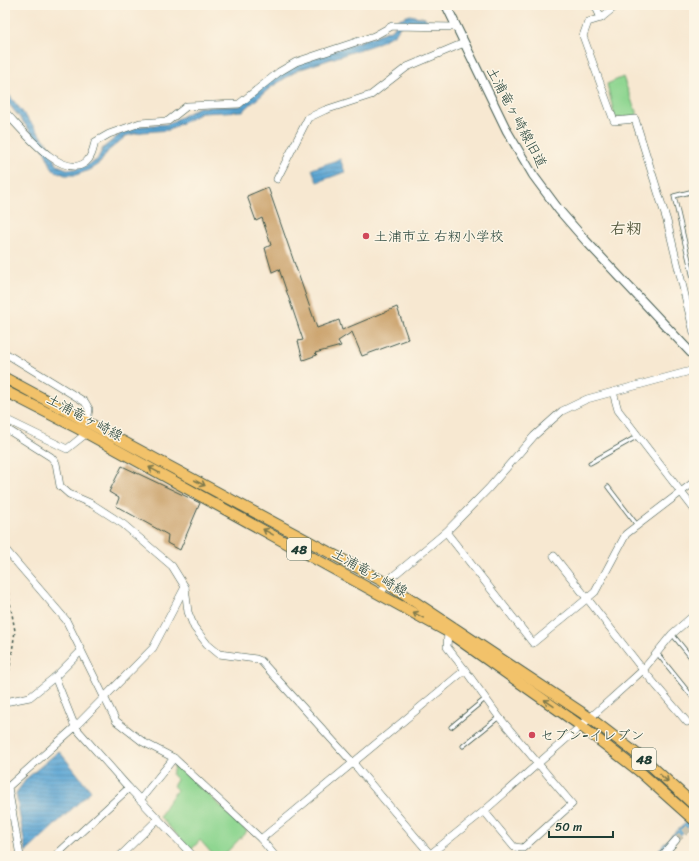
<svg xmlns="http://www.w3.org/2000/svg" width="699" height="861" viewBox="0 0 699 861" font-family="Sriracha,'Klee One',sans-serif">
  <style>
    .park { fill: #8fd691; stroke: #578a62 }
    .water { fill: url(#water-rules); stroke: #3e7284 }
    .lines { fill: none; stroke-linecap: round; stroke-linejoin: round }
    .stream { stroke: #5ca6d4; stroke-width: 2.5 }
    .building { fill: #c79c63 }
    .minor-tunnel { stroke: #ccc6b2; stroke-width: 7; stroke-dasharray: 7 3.5; stroke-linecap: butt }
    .service-casing { stroke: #3f574c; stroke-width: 5 }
    .minor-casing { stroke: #3f574c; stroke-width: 8 }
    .tertiary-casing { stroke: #3f574c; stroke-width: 10 }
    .primary-casing { stroke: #3f574c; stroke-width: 12 }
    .path { stroke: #3f574c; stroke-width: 1.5; stroke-dasharray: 3 3; stroke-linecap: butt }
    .service { stroke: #fff; stroke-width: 3.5 }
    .minor { stroke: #fff; stroke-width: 7 }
    .tertiary { stroke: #fff; stroke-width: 8 }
    .primary { stroke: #f2c26a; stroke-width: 10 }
    .oneway { stroke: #7e794c }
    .poi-dot { fill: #d1495b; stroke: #fcf5e5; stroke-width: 1.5 }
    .labels { text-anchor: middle; stroke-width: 3; stroke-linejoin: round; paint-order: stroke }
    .shield { fill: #fcf5e5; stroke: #617469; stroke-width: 1 }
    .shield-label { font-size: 13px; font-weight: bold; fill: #1f3d34 }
    .street-label { font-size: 14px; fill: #1f3d34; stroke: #fcf5e5 }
    .poi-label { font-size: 14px; fill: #1f3d34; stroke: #fcf5e5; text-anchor: start }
    .quarter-label { font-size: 16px; font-weight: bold; fill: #5a5e44; stroke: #fcf5e5 }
  </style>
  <defs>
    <pattern id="water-rules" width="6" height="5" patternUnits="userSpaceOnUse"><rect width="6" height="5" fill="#5ca6d4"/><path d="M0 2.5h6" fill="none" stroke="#4b88ad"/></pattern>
  </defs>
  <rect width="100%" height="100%" fill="#fcf5e5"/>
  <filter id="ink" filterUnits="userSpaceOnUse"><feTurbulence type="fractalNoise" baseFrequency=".025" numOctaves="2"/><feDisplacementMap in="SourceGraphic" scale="8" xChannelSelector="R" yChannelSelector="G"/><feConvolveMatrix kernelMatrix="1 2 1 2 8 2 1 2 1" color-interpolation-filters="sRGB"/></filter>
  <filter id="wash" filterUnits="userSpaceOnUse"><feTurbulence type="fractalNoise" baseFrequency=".012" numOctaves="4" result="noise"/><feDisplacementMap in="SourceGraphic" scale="16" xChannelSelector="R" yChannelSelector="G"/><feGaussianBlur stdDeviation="0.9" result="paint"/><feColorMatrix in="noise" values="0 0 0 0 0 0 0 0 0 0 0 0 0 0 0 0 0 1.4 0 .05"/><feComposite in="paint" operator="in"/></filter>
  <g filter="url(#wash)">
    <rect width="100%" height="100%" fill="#f7e8d1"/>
    <g class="park">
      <path d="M623,77l11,30 3,4v6l-22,1 -8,-34z"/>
      <path d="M175,763l72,68 -24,25h-9l-14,-16 -9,10 -31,-33 6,-12 11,-15 -4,-4 4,-6 -5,-5z"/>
    </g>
    <g class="water">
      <path d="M410,15l16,3 -1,7 -15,-4 -9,4 -6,9 -19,10 -78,26 -27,17 -28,24 -42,2 -32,17 -27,2 -16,4 -18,15 -8,12 -11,7 -13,5h-11l-12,-5 -11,-24 -37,-47v-9l42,53 10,22 10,4h9l11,-4 10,-5 6,-12 21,-17 17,-5 27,-2 31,-17 41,-1 28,-24 28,-17 97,-36 6,-10z"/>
      <path d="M340,159l5,13 -28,10 -5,-13z"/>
      <path d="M59,751l32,40 -65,61 -10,-59 11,-15z"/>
      <path d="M694,816v6l-35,34h-6l19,-21z"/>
    </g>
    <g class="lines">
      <path class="stream" d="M423,21h8"/>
    </g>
    <g id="blocks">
      <g class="building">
        <path d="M268,187l49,141 22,-8 3,10 55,-23 11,32 -46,17 -10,-24 -14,9 3,5 -26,7 2,2 -14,5 -5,-19 5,-1 -24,-71 -7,3 -7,-24 6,-3 -9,-27 -6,3 -9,-25z"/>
        <path d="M122,466l78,37 -20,47 -13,-7 1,-8 -52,-29 3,-8 -10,-6z"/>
      </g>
    </g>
  </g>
  <g filter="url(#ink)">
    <use href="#blocks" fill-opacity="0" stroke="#3f574c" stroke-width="1"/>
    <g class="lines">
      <path class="minor-tunnel" d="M676,840l18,-16"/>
      <g class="service-casing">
        <g id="service">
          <path d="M694,191l-20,5 20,86"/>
          <path d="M590,463l48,-27"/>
          <path d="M608,487l29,38"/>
          <path d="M672,634l22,27"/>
          <path d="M657,653l37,46"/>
          <path d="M451,727l34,-28"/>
          <path d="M463,746l36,-29"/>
        </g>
      </g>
      <g class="minor-casing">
        <g id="minor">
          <path d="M595,5l6,13 16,-13"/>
          <path d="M601,18l-13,4 -5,14 31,85 21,-2 32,102 27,112"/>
          <path d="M5,112c15,15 57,70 81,50 6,-5 7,-13 9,-20l14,-8 31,-11 28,-2 19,-15 52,-2 40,-32 17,-10 78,-26 18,-10 64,1"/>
          <path d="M277,179l31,-61 17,-8 46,-15 36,-28 57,-24"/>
          <path d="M5,353l80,49 4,7 -2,13"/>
          <path d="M613,392l5,18 76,99"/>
          <path d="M5,419l62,30 20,-16"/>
          <path d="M5,428l46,29 5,6 4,23 9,8 23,10 31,20 49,42 13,21 3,25 6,15 13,17 12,10 37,5 5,2 92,102 77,91"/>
          <path d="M446,532l87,111 62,-51 31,-58 68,-52"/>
          <path d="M5,549l61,71 50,101 27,21 31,16 87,81 14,17"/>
          <path d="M554,556l89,114 44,52"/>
          <path d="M380,594l12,-17 54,-45 43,-44 45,-52 28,-25 25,-12 107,-29"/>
          <path d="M448,632l-1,15 18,23"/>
          <path d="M55,677l20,50 54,61 64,68"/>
          <path d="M5,702l25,-5 25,-20 26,-26"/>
          <path d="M140,800l34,-42"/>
          <path d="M261,839l204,-169 34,47 73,87 -49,44 -9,-1 -30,-36"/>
          <path d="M20,856l-12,-69 67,-60 78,-79 32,-61"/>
          <path d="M55,856l74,-68"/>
          <path d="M120,856l38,-37"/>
          <path d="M428,856l56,-45 106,-93 53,-48 29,-36 22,-19"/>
          <path d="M662,856l14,-16"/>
        </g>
      </g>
      <g class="tertiary-casing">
        <path id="tertiary" d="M446,5l61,126 26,44 26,35 27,31 108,115"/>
      </g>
      <g class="primary-casing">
        <g id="primary">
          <path d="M5,378l383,206 202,134 56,43 48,44"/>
          <path d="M5,391l74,38 369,203 133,94 58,45 55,49"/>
        </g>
      </g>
      <path class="path" d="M5,574l10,57 -9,63"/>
      <use href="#service" class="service"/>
      <use href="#minor" class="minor"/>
      <use href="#tertiary" class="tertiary"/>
      <use href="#primary" class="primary"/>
    </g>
    <defs><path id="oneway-shaft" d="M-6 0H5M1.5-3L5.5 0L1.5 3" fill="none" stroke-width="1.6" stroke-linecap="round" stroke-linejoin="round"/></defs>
    <g class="oneway">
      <use href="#oneway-shaft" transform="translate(154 470) rotate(-151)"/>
      <use href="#oneway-shaft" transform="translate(200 483) rotate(28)"/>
      <use href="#oneway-shaft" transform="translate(268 532) rotate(-151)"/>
      <use href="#oneway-shaft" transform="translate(418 615) rotate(-151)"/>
      <use href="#oneway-shaft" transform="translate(549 703) rotate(-145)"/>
      <use href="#oneway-shaft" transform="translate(664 778) rotate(42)"/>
    </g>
  </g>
  <g class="poi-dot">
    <circle cx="366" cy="236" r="4"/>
    <circle cx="532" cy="735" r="4"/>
  </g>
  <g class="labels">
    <g class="shield">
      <rect x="287" y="538" width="24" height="22" rx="3"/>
      <rect x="632" y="748" width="24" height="22" rx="3"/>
    </g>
    <g class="shield-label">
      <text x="299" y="554">48</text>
      <text x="644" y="764">48</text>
    </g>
    <g class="street-label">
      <text transform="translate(517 117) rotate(62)" y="5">土浦竜ヶ崎線旧道</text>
      <text transform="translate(85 417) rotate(28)" y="5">土浦竜ヶ崎線</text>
      <text transform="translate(370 572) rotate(29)" y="5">土浦竜ヶ崎線</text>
    </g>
    <g class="poi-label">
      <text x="374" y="241">土浦市立 右籾小学校</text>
      <text x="540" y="740">セブン-イレブン</text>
    </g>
    <g class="quarter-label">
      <text x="626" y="234">右籾</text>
    </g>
  </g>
  <rect width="699" height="861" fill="none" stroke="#fcf5e5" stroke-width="20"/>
  <path d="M549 831v6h64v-6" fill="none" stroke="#1f3d34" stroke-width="2"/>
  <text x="555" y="831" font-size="12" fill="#1f3d34" stroke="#fcf5e5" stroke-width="3" paint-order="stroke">50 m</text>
</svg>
